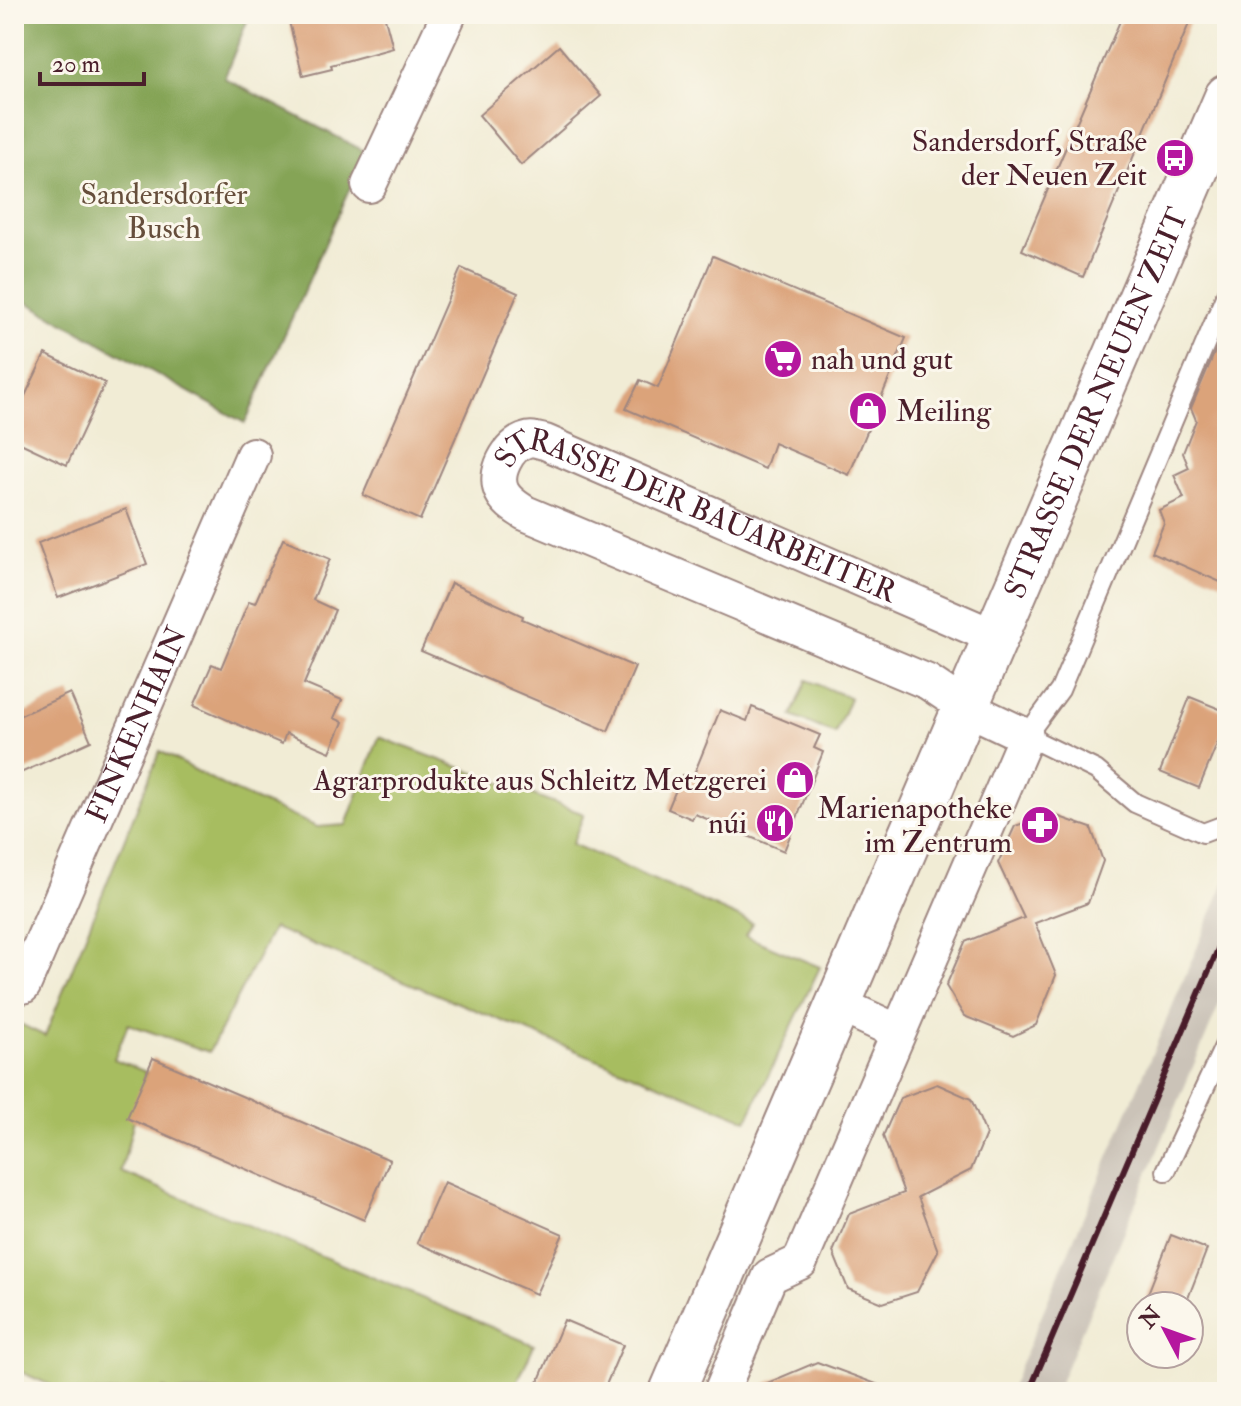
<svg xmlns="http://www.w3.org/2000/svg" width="1241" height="1406" viewBox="0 0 1241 1406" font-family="'IM FELL Double Pica',serif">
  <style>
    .industrial { fill: #cbc3b8 }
    .green { fill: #a7bd61; stroke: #786e46; stroke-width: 2 }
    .forest { fill: #85a457; stroke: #686241; stroke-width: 2 }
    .building { fill: #dba37a }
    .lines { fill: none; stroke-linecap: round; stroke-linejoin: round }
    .lane-casing { stroke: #9e8680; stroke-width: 22 }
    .street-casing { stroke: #9e8680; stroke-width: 38 }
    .secondary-casing { stroke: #9e8680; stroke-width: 48 }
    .lane { stroke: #fff; stroke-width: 18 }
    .street { stroke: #fff; stroke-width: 34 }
    .secondary { stroke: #fff; stroke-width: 44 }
    .rail { stroke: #4a1f2b; stroke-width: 6 }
    .labels { text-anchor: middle; stroke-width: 6; stroke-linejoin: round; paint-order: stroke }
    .poi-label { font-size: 30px; fill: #4a1f2b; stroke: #fbf7ec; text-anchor: end }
    .park-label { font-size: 30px; fill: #664e3b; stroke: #fbf7ec }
    .street-label { font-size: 30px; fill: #4a1f2b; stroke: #fbf7ec }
  </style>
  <rect width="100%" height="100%" fill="#fbf7ec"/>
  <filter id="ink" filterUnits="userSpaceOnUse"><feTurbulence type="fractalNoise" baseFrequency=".0125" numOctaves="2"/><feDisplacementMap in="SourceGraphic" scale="16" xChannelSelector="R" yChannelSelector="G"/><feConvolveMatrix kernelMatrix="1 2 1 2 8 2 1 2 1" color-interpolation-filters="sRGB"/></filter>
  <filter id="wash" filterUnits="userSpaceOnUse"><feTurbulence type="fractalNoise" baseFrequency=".006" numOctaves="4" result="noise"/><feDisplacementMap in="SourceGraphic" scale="32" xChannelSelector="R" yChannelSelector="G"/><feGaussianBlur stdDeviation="1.8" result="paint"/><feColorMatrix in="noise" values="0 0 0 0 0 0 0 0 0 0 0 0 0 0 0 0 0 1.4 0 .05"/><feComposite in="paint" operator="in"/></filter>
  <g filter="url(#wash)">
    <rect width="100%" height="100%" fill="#f1ecd5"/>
    <path class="industrial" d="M1227,877v109l-171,406h-47z"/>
    <g class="green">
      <path d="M807,680l43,18 -15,36 -43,-18z"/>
      <path d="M379,737l205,77 -12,30 180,79 -7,13 75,31 -73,153 -474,-192 -64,124 -81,-28 -14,35 32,13 -25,100 413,173 -21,47h-342l-8,-4 -2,4h-95l-52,-23v-348l31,15 115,-285 68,37 89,39 29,-2z"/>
    </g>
    <path class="forest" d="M14,14h236l-26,64 142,74 -121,271 -231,-128z"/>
    <g id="blocks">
      <g class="building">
        <path d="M287,14h97l9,34 -62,17 1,4 -29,7z"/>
        <path d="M1123,14h70l-110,263 -61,-27z"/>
        <path d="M559,46l42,50 -80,69 -42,-50z"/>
        <path d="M713,256l193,82 -57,137 -75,-32 -9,26 -139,-60 14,-29 18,8z"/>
        <path d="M461,268l57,25 -98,227 -57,-25z"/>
        <path d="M1227,323v262l-75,-33 12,-29 -5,-13 25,-12 -10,-23 15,-7 -6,-15 13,-33 -5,-12z"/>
        <path d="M45,354l60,29 -38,82 -53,-25v-21z"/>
        <path d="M126,509l21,55 -89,34 -20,-55z"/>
        <path d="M283,539l47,20 -17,41 22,10 -31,74 38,16 -8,18 9,4 -13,30 -44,-19 -4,11 -88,-39 18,-41 9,4 28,-67 6,2z"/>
        <path d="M451,583l72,33 -1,3 113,48 -27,64 -187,-80z"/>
        <path d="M70,693l21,48 -77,35v-58z"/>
        <path d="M1190,697l37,15v8l-28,68 -39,-16z"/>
        <path d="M752,707l68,28 -6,13 9,4 -39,99 -89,-37 -3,5 -24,-10 14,-34 10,4 28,-69 27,11z"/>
        <path d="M1051,814l40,14 12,33 -15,42 -53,20 21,52 -20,50 -23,11 -49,-20 -18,-30 19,-44 59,-24 -26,-55 17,-37z"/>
        <path d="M153,1058l237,102 -26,60 -237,-102z"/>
        <path d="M937,1084l34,15 15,35 -15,36 -53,27 20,54 -21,41 -34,11 -35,-14 -15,-37 16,-38 55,-21 -21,-57 17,-38z"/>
        <path d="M444,1182l119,52 -27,60 -119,-51z"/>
        <path d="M1171,1235l36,14 -22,57h-42z"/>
        <path d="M564,1320l59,25 -20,47h-69z"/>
        <path d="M817,1362l73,27 -1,3h-143z"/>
      </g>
    </g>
  </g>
  <g filter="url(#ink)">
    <use href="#blocks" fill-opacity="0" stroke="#9e8680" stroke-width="2"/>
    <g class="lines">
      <g class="lane-casing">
        <g id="lane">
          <path d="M1227,292l-167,398 -34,46 70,34 39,33 68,30 24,-9"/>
          <path d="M1166,1171l61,-131"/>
        </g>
      </g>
      <g class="street-casing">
        <g id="street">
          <path d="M369,185l80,-171"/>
          <path id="s1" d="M14,986h9l230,-531"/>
          <path d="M838,1004l60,28"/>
          <path id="s2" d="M721,1392l49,-116 30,-14 226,-526 -61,-29 -37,-25 -403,-169c-9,-6 -18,-11 -23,-21 -9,-18 6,-47 25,-52 5,-2 12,1 18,2l450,195"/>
        </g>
      </g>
      <g class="secondary-casing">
        <g id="secondary">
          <path id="s3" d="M672,1392l555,-1295"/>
        </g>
      </g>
      <use href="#lane" class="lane"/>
      <use href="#street" class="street"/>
      <use href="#secondary" class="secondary"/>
      <path class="rail" d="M1029,1392l198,-464"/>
    </g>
  </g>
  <defs>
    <g id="bus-disc" transform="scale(2)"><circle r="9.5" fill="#b5179e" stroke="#fbf7ec"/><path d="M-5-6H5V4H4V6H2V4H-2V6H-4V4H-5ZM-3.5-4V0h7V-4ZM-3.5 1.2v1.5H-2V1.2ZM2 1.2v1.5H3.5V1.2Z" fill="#fff"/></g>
    <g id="supermarket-disc" transform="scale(2)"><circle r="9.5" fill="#b5179e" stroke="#fbf7ec"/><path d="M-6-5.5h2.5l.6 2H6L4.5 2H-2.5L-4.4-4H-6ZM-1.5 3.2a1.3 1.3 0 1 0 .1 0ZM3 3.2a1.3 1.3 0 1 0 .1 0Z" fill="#fff"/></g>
    <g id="shop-disc" transform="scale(2)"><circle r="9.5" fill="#b5179e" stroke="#fbf7ec"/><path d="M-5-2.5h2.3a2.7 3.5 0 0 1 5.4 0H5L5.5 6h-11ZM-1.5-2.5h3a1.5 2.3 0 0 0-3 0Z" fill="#fff"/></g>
    <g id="restaurant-disc" transform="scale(2)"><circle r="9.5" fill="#b5179e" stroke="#fbf7ec"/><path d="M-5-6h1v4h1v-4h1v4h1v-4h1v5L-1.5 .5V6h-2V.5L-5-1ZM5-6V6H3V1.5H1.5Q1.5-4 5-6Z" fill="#fff"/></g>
    <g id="pharmacy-disc" transform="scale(2)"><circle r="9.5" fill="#b5179e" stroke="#fbf7ec"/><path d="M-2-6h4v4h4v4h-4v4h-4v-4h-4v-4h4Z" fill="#fff"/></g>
  </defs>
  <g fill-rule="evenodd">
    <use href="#bus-disc" x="1175" y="158"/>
    <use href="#supermarket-disc" x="783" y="359"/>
    <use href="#shop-disc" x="868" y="411"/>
    <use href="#shop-disc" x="795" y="780"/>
    <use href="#restaurant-disc" x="775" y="823"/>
    <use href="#pharmacy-disc" x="1040" y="825"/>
  </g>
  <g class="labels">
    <g class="poi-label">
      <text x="1147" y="151">Sandersdorf, Straße<tspan x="1147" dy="34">der Neuen Zeit</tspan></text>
      <text x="811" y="369" text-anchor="start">nah und gut</text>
      <text x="896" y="421" text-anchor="start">Meiling</text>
      <text x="767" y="790">Agrarprodukte aus Schleitz Metzgerei</text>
      <text x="1012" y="818">Marienapotheke<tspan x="1012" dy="34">im Zentrum</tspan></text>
      <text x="747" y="833">núi</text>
    </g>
    <g class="park-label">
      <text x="164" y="204">Sandersdorfer<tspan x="164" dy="34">Busch</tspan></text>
    </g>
    <g class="street-label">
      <text dy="10" stroke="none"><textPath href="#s3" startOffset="1076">STRASSE DER NEUEN ZEIT</textPath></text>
      <text dy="10" stroke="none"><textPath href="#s2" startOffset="1558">STRASSE DER BAUARBEITER</textPath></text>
      <text dy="10" stroke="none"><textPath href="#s1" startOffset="294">FINKENHAIN</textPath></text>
    </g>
  </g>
  <rect width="1241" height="1406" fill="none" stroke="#fbf7ec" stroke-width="48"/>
  <g transform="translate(1165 1330) rotate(311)"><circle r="38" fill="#fbf7ec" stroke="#b4a19f" stroke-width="2"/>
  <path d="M0-6L14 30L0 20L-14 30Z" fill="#b5179e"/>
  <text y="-12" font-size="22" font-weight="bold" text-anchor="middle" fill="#4a1f2b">N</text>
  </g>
  <path d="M40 72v12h104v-12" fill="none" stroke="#4a1f2b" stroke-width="4"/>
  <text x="52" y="72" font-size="24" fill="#4a1f2b" stroke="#fbf7ec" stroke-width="6" paint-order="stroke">20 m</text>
</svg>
